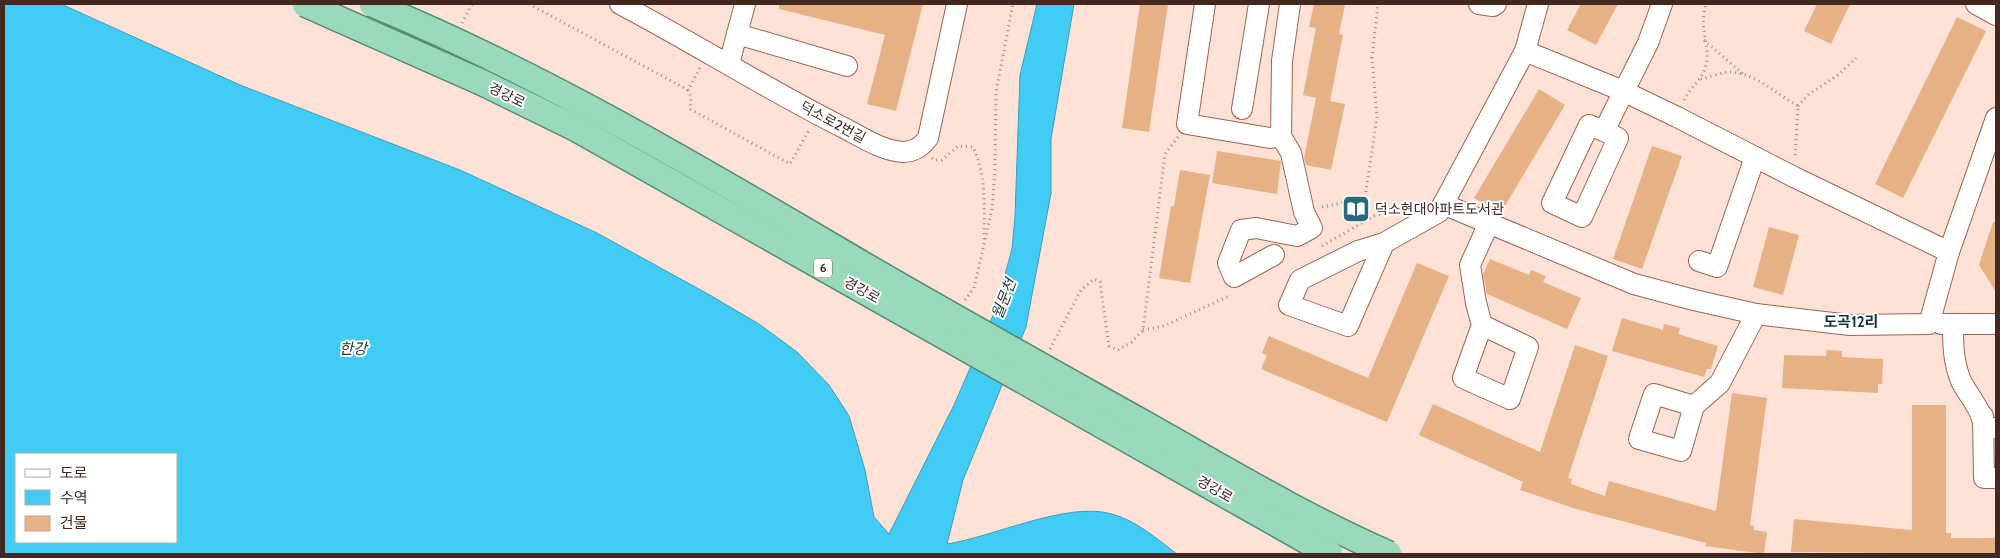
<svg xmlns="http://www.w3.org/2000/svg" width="2000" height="558" viewBox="0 0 2000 558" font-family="Cabin,'Noto Sans KR',sans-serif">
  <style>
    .water { fill: #40ccf5; stroke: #419bb5; fill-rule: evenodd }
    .building { fill: #e6b285 }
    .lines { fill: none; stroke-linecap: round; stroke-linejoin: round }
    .minor-casing { stroke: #9f644d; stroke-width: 22 }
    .path { stroke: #a2877e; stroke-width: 3; stroke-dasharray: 1 4; stroke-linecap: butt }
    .minor { stroke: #fff; stroke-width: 20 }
    .major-bridge-casing { stroke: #518b69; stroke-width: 28; stroke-linecap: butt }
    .major-bridge { stroke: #9bd9bd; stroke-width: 25 }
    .labels { text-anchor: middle; stroke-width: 4; stroke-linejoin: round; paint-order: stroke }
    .shield { fill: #fff; stroke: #7b6862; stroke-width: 1 }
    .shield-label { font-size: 12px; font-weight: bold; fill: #42281f }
    .street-label { font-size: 14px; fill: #42281f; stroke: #fff }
    .poi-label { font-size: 14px; fill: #42281f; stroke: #fff; text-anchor: start }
    .water-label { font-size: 15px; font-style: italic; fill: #223941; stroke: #fff }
    .neighbourhood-label { font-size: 15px; font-weight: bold; fill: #13313b; stroke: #fff }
  </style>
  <rect width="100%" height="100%" fill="#fee2d8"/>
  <path class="water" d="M4,4h57l179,81 220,85 137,63 111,61 51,30 38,28 32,33 20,31 16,54 9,47 15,17 65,-129 41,-94 17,-62 3,-33 5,-141 17,-71h37l-23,135v54l-25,134 -63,153 -16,64c46,-7 120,-43 165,-30 25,7 45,25 65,40h-1173zM16,454h160v88h-160z"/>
  <g class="building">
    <path d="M779,4h144l-27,107 -29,-7 18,-69 -106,-26z"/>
    <path d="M1140,4h28l-19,128 -27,-4z"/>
    <path d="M1314,4h31l-6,30 4,1 -13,66 15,3 -14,66 -25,-5 -2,-7 12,-60 -13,-3 13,-67 -7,-1z"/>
    <path d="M1581,4h37l-22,41 -29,-15z"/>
    <path d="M1817,4h33l-19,40 -27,-13z"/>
    <path d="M1957,17l29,14 -83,167 -28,-14z"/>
    <path d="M1539,89l26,16 -64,108 -27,-15z"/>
    <path d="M1652,146l30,10 -40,113 -29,-10z"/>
    <path d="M1217,151l64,10 -4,33 -65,-11z"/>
    <path d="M1180,170l30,5 -20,108 -31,-5 12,-72h3z"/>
    <path d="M1993,222h3v70l-17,-27z"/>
    <path d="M1769,227l30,8 -16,60 -30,-8z"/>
    <path d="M1490,259l39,16 2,-5 15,6 -3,6 38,16 -14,31 -80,-35 -4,-20z"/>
    <path d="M1417,263l32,13 -62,146 -126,-53 6,-14 -5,-2 7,-17 99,42z"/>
    <path d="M1622,318l41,12 1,-6 16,4 -2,6 40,12 -7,23h-4l-3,8 -92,-26z"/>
    <path d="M1575,345l33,11 -40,122 4,1 -1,5 34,12 4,-15 107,30 16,-118 35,5 -17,127 4,1v4l13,2 -3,22 -59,-8 1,-3 -130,-34 -56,-19 3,-8 -104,-47 14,-31 107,48z"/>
    <path d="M1827,350l15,1v6l41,2 -1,25h-4v9l-96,-5 2,-33 42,1z"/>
    <path d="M1912,405h34v128h5v5h45v16l-205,-2 3,-33 118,11z"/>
  </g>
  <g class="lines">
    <g class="minor-casing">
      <g id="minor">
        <path d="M620,4c74,39 145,84 220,122 19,9 41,25 63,26 12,0 19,-6 25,-14l29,-134"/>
        <path d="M1205,4l-18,120 83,14 11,-2"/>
        <path d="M1479,4l14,2 3,-2"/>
        <path d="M1976,4l20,11"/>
        <path d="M737,34l110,32"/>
        <path d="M1525,51l98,40 54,26 117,60 155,75 47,-134"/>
        <path d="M729,64l16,-60"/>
        <path d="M1242,109l17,-105"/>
        <path d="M1604,131l-15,-6 -37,78 30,14 36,-79 -14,-7 44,-88 14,-39"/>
        <path d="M1443,204l191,80 60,16 62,14 94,11 79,-1 20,-72"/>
        <path d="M1384,243l-36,83 -59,-21 11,-25 58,-29 26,-8 55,-31 86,-161 13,-47"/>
        <path d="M1274,255l-40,22 -6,-14 13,-33 15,-2 41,8 15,-8 -8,-16 -13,-59 -10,-17 1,-75 8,-57"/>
        <path d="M1699,261l18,6 38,-110"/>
        <path d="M1941,324h55"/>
        <path d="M1953,324c0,20 0,37 8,57 8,16 22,29 23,48l12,-1"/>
        <path d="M1482,325l46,22 -18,52 -47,-21 19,-53 -6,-22 -6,-38 19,-42"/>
        <path d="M1694,406l-40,-12 -15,45 42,12 13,-45 26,-23 36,-69"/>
        <path d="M1983,416l1,62h12"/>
      </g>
    </g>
    <g class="path">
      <path d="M529,4l159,86"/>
      <path d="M462,23l10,-19"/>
      <path d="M1704,40l39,34"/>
      <path d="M700,68l-12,22 3,7 -1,12 100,55 19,-34"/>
      <path d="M1701,79c9,-2 21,-7 30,-7 24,1 47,23 67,34l-3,52"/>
      <path d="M1684,100c7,-14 22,-23 23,-41 1,-21 -8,-32 -1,-55"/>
      <path d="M1798,106l11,-12 29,-19 18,-17"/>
      <path d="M932,158l2,2h8l16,-14 15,1c14,29 11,61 11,93"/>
      <path d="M1322,207l43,-9 12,-81 -5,-59 6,-54"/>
      <path d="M1322,246l52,-30 17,-4 5,3"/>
      <path d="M965,300l9,-12 18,-79 3,-39 1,-78 17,-88"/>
      <path d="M1143,330l21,-4 67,-31"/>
      <path d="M1050,349l31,-59 13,-11 6,3 9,64 9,4 14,-8 11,-12 22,-176 13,-17"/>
    </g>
    <use href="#minor" class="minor"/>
    <g class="major-bridge-casing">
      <g id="major-bridge">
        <path d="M305,4l178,79 94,46 753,425"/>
        <path d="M372,4c172,71 332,167 492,261 91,53 183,104 274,155 82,46 164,96 251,134"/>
      </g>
    </g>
    <use href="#major-bridge" class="major-bridge"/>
  </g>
  <defs>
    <g id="library-square" transform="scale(1.4375)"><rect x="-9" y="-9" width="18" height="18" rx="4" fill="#29697d" stroke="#fff"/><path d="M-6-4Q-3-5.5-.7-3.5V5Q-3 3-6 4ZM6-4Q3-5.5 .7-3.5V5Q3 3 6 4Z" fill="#fff"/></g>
  </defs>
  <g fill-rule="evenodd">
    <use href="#library-square" x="1356" y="209"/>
  </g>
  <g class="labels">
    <rect class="shield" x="814" y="258.5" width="18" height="19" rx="4"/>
    <g class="shield-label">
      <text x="823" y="272">6</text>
    </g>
    <g class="street-label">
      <text transform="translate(507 95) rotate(26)" y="5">경강로</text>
      <text transform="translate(833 122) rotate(28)" y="5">덕소로2번길</text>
      <text transform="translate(862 290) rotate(29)" y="5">경강로</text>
      <text transform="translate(1215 489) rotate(30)" y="5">경강로</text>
    </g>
    <g class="poi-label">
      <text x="1375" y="214">덕소현대아파트도서관</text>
    </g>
    <g class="water-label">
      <text transform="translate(1004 299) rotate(-69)" y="5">월문천</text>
      <text x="353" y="354">한강</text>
    </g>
    <g class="neighbourhood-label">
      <text x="1851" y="327">도곡12리</text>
    </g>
  </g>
  <rect width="2000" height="558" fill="none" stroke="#42281f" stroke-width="10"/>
  <rect x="15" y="453" width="162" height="90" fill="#ffffff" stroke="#b3a9a5"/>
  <rect x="25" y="469" width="25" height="8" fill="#ffffff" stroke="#b3a9a5"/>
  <text x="60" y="478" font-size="15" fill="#42281f">도로</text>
  <rect x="25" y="490" width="25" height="15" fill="#40ccf5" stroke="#b3a9a5"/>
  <text x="60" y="503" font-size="15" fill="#42281f">수역</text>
  <rect x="25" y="516" width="25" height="15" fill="#e6b285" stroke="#b3a9a5"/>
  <text x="60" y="528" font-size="15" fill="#42281f">건물</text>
</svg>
